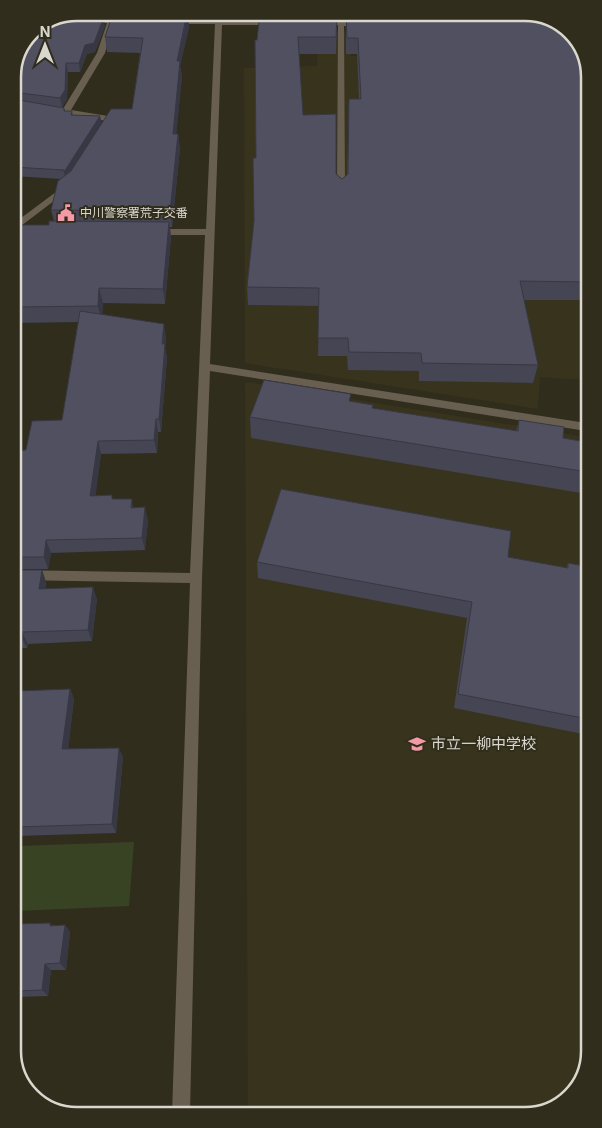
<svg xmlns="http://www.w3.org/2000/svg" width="602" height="1128" viewBox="0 0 602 1128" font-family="Inter,'Noto Sans JP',sans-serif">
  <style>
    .built { fill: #38331c }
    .green { fill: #384324 }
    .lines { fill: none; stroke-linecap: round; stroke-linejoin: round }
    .minor { fill: #685f50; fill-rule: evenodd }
    .wall { fill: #454553; fill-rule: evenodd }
    .shaded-wall { fill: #383844 }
    .building { fill: #505061; stroke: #383844 }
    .labels { text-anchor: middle; stroke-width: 4; stroke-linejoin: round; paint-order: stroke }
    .far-poi-label { font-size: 12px; fill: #dad8ce; stroke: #302d1d; text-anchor: start }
    .poi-label { font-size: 15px; fill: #dad8ce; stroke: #302d1d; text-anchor: start }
    .rim { fill: none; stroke: #dad8ce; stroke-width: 2.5 }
  </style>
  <rect width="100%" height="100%" fill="#302d1d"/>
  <g class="built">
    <path d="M318,30l32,1 1,25 225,2 9,28 1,294 -46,-3 -2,32 -293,-46 -1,-295 73,-2z"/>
    <path d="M247,382l339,55 3,614 -10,36 -29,23 -302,4 -3,-731z"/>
  </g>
  <path class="green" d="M134,842l-5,64 -112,5 -1,-65z"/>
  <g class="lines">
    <g class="minor">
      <path d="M216,13h6v7l52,1 3,2 -3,2h-52l-12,339 376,59v8l-376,-60 -8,207 -12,536h-18l18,-531 -175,-3v-10l175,3 15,-338h-52l-5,-3 5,-3h53l9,-205h-43l-3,-2 3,-2h43z"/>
      <path d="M62,19h65l3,2 -3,2h-14l-8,30 -34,57 43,7 1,2 -6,10 -7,-2 4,-6 -49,-9 -4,-2 4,-2 6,1 34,-56 10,-30 -53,-1z"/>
      <path d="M319,21l43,1 3,2 -3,2h-18l1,166 -4,3 -4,-3 1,-167 -21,-1v-2z"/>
      <path d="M68,183l3,1v4l-58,44v-8z"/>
    </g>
  </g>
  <g class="wall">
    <path d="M77,12l35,1 -4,4h-13l10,9 -10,26 -8,2 -7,18h-12l-1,27 -5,8 2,1 1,3h7l1,4 27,1 1,8 31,-15 8,-56 -33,-1 -2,-15 8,-24h78l-1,5h-2l1,9 -9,39 2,10 -6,58h2l2,15 -8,78h-2l1,10 -6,67 -62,-1 -1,12 64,22 -1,11 2,10 -6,74h-3l-1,21 -56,1 -6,42 18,3 21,9 14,12 -3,30 -94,3 -3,16h-33l-1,-118 12,-1 36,-30 17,-98 -65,1 -1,-79 36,-19 5,-4 -3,-11 10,-31 -48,-3v-103l19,-42z"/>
    <path d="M260,13h269l35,13 20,26 2,251 -1,-3h-61l14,65 -5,18 -114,-2v-10l-71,-1 -1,-14h-29l1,-50 -71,-1 -1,-18 7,-66 2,-63 1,-118zM337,20h9v34h11l2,45h-10l-2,76 -5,4 -6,-5 -33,-59 -4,-61h37z"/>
    <path d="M350,402l23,3v3l143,23 3,-11 44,18 23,4 1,52 -336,-56 -1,-21z"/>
    <path d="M584,556l3,1 1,178 -134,-27 13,-90 -209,-40 -1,-16 251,-5 58,11 2,-5 13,2z"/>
    <path d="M15,570h27l4,12 -1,7 52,10 -5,42 -64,3 -1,4h-6l-5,35z"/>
    <path d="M70,689l4,10 -6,50 55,8 -7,76 -100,3v-139z"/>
    <path d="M17,924l35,1h13l5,7 -4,38h-15l-3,26 -31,1z"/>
  </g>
  <g class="shaded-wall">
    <path d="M107,13h5l-4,4z"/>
    <path d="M188,13l1,14 -9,39 2,10 -7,73 -2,-15 4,-73z"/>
    <path d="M104,17l1,9 -10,26 -8,2 -7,18 -1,-9 6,-18z"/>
    <path d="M66,63l2,9 -1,27 -5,8 -2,-9z"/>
    <path d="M100,116l2,9 -36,56 -2,-9z"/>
    <path d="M178,134l2,15 -8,78 -2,-16z"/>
    <path d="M169,222l2,15 -6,67 -2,-15z"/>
    <path d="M99,288l4,15 -2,18 -3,-15z"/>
    <path d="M164,324l2,13 -1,11 2,10 -6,74 -2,-13z"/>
    <path d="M156,419l2,13 -1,21 -3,-13z"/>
    <path d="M98,441l3,13 -7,54 -4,-12z"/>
    <path d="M132,499l2,12 -3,-3z"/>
    <path d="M145,507l3,13 -3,30 -3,-12z"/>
    <path d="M46,540l5,13 -3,16 -4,-12z"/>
    <path d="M42,570l4,12 -3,19 -4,-12z"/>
    <path d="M93,587l4,12 -5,42 -4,-11z"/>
    <path d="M22,632l6,12 -1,4 -6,-11z"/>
    <path d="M16,637l5,11 -5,35 -1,-42z"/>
    <path d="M70,689l4,10 -7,60 -5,-10z"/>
    <path d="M119,748l4,9 -7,76 -4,-9z"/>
    <path d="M65,925l5,7 -4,38 -6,-7z"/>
    <path d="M45,964l6,6 -3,26 -6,-6z"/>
  </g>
  <g class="building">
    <path d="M113,13h74l-10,48h3l-7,73h5l-8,77 -119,-1 7,-29 13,-10 40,-62h21l11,-71 -38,-1z"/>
    <path d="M260,13h77l-1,24h-38l5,78 33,-1v60l6,5 6,-5 1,-75h12l-3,-61h-11l-1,-25h185l33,13 20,26 2,230 -66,-1 18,84 -116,-2 -1,-10 -72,-1 -1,-14h-30l1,-50 -72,-1 7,-66 -1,-63h3l-1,-118h2z"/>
    <path d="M68,16l36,1 -10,26 -9,2 -6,18h-13l-1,27 -5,8 -47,-6v-19l19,-42z"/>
    <path d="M13,99l51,9v3h8l-1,4 29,1 -36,56v-2l-51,-3z"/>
    <path d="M49,221l120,1 -6,67 -64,-1 -1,18 -84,1 -1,-63 7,-19h29z"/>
    <path d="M80,311l84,13 -2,20h3l-6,75h-3l-2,21 -56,1 -8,55 22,-1v4h20l-1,9 14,-1 -3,31 -96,2 -2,17h-29l-1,-106 12,-1 6,-29 30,-1z"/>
    <path d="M264,380l87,14 -2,7 24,4 -1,3 146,23 1,-11 45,7 -1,11 23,4 1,30 -337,-55z"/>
    <path d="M281,489l230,42 -3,26 60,11v-5l16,3v-10l3,1 1,162 -130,-25 14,-92 -215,-40z"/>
    <path d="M15,570h27l-3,19 54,-2 -5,43 -66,2 -1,5h-5l-1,4z"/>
    <path d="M70,689l-8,60 57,-1 -7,76 -96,3v-130l1,-6z"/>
    <path d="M50,923v3l15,-1 -5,38 -15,1 -3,26 -25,1v-67z"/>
  </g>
  <defs>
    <g id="civic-bare" transform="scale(1.35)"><path d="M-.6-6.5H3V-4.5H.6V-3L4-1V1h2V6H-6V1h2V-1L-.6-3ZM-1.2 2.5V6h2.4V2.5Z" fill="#f39aa8" stroke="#302d1d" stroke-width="2.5" paint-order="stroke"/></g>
    <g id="school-bare" transform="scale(1.35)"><path d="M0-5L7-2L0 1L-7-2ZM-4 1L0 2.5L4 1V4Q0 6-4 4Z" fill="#f39aa8" stroke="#302d1d" stroke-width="2.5" paint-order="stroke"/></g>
  </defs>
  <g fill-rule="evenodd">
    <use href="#civic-bare" x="66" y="213"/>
    <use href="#school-bare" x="417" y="744"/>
  </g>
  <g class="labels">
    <g class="far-poi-label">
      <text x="80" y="217">中川警察署荒子交番</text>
    </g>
    <g class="poi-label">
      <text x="431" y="749">市立一柳中学校</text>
    </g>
  </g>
  <path d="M0 0H602V1128H0ZM77 21H525A56 56 0 0 1 581 77V1051A56 56 0 0 1 525 1107H77A56 56 0 0 1 21 1051V77A56 56 0 0 1 77 21Z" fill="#302d1d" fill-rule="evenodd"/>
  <path class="rim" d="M77 21H525A56 56 0 0 1 581 77V1051A56 56 0 0 1 525 1107H77A56 56 0 0 1 21 1051V77A56 56 0 0 1 77 21Z"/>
  <g transform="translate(45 45)" stroke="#302d1d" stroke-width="4" paint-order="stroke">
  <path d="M0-4L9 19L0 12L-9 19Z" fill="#dad8ce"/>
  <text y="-8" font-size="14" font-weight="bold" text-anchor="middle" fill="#dad8ce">N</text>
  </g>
</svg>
